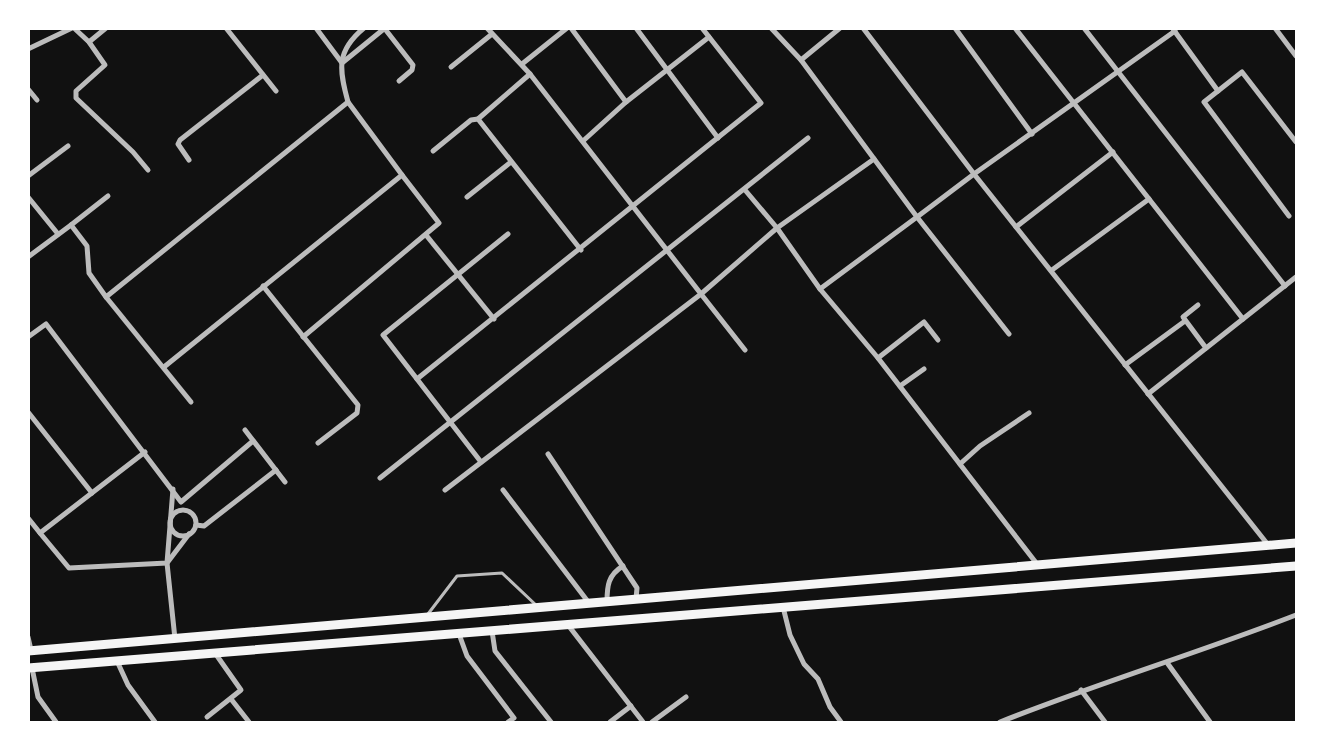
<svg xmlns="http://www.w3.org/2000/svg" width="1325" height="751" viewBox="0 0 1325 751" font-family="Overpass,sans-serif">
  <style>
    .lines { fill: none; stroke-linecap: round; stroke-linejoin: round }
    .service { stroke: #bcbcbc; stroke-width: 3 }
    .minor { stroke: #bcbcbc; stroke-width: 5 }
    .primary { stroke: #f5f5f5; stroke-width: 9 }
  </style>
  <rect width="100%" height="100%" fill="#111"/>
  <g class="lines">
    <path class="service" d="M428,614l29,-38 45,-3 35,33"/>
    <g class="minor">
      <path d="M74,28l15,14 16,23 -29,26v7l57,54 15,18"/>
      <path d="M226,28l50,63"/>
      <path d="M316,28l26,35 43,-35"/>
      <path d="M571,28l55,74"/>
      <path d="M636,28l82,110"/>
      <path d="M771,28l30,32"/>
      <path d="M840,28l-39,32 116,157 57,-43 -111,-146"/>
      <path d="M955,28l77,106"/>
      <path d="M1015,28l228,291"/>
      <path d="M1084,28l201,258"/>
      <path d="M1275,28l21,28"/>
      <path d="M385,29l28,36 -1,5 -13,11"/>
      <path d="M1173,29l45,62"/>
      <path d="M1175,31l-201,143 295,372"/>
      <path d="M89,42l17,-14"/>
      <path d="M28,49l44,-21"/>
      <path d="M522,64l45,-36"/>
      <path d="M451,67l41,-33"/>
      <path d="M530,74l-52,45 103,131"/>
      <path d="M28,89l9,11"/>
      <path d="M583,141l43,-39 83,-65"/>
      <path d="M433,151l38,-31 7,-1"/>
      <path d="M189,160l-11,-16 2,-4 83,-65"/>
      <path d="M28,176l40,-30"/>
      <path d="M745,190l32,38 43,61 97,-72 92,117"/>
      <path d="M28,197l30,37"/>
      <path d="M467,197l44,-35"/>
      <path d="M1289,216l-85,-114 38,-30 54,70"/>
      <path d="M71,225l37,-29"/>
      <path d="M1016,227l97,-75"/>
      <path d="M426,235l68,84"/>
      <path d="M28,257l43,-32 16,21 2,27 17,24 242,-195c-9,-33 -12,-51 16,-74"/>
      <path d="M1052,270l97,-71"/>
      <path d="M263,286l95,119 -1,8 -39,30"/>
      <path d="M820,289l58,69 159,206"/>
      <path d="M106,297l85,105"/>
      <path d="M1198,305l-15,12 23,31"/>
      <path d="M28,337l18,-13 135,178 72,-61"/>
      <path d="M303,337l136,-114 -37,-48"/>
      <path d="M745,350l-44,-56 76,-66 97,-69"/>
      <path d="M878,358l46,-36 14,18"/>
      <path d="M1125,365l60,-44"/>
      <path d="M164,367l238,-192 -54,-73"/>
      <path d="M417,379l344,-276 -59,-75"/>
      <path d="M900,386l24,-17"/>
      <path d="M1148,394l148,-117"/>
      <path d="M28,412l64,81"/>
      <path d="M245,430l40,52"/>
      <path d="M548,454l89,134 -1,11"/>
      <path d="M481,462l-98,-127 125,-101"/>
      <path d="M960,464l20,-18 49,-33"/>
      <path d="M380,478l428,-340"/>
      <path d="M173,489l-6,74 8,76"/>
      <path d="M445,490l256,-196 -171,-220 -43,-46"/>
      <path d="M503,490l86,113"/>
      <circle cx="183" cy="523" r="13"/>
      <path d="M28,518l12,15 105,-81"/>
      <path d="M196,525l8,1 72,-56"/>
      <path d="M40,533l29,35 98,-5 22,-29"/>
      <path d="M607,602c0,-16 1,-27 16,-36"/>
      <path d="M783,607l7,28 14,29 14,15 12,28 11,15"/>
      <path d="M568,625l75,97"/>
      <path d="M492,631l3,20 56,71"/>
      <path d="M459,634l8,22 47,62 -6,4"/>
      <path d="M28,637l3,13"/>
      <path d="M117,661l11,24 27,37"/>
      <path d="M1168,664l42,58"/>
      <path d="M32,668l6,29 18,25"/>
      <path d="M1081,690l24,32"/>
      <path d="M231,699l18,23"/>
      <path d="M207,717l34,-27 -26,-37"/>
      <path d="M610,722l21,-16"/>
      <path d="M652,722l34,-25"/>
      <path d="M1000,722c98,-39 198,-69 296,-107"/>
    </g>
    <g class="primary">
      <path d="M28,651l1268,-108"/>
      <path d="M28,668l1268,-102"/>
    </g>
  </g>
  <rect width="1325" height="751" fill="none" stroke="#ffffff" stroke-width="60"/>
</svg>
